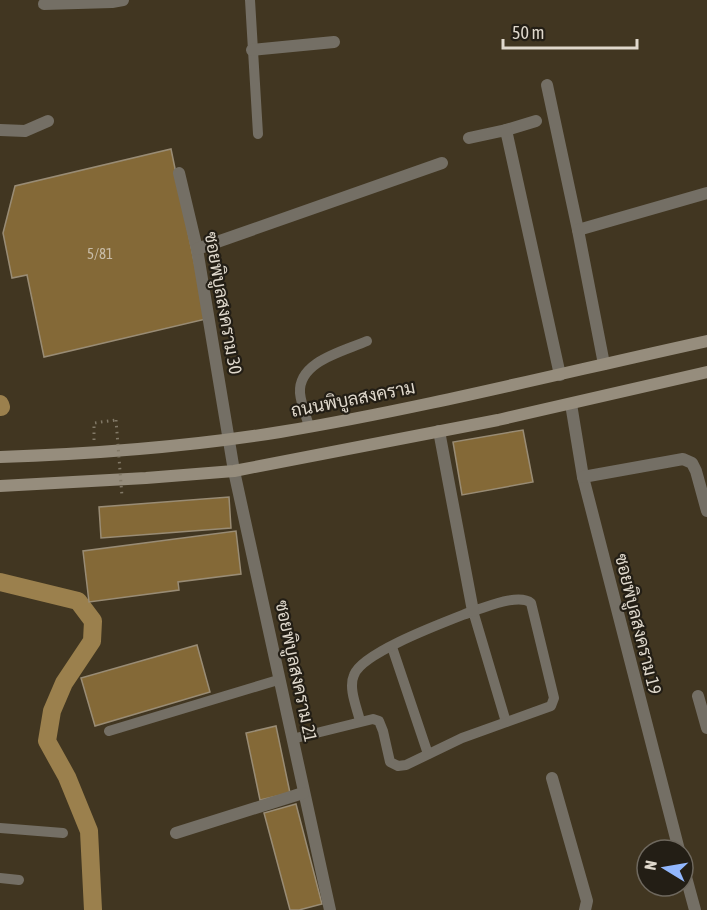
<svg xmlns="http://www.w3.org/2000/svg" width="707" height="910" viewBox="0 0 707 910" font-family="'Asap Condensed',Sarabun,sans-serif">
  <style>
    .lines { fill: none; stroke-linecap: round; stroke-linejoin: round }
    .canal { stroke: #9b804d; stroke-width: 18 }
    .building { fill: #846937; stroke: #998c75; stroke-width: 1.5 }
    .path { stroke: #827967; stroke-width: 3; stroke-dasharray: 1.5 4.5; stroke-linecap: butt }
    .service { stroke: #746f65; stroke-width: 10 }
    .minor { stroke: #746f65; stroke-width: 12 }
    .secondary { stroke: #968d7d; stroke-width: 12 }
    .path-bridge { stroke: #827967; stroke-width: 3; stroke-dasharray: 1.5 4.5; stroke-linecap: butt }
    .labels { text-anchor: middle; stroke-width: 4.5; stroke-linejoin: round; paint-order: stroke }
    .number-label { font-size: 15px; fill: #c8bca7 }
    .street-label { font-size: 18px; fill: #dfd8cc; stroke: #231e15 }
  </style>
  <rect width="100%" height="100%" fill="#413621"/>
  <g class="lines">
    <g class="canal">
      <path d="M0,404l1,3"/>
      <path d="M0,582l78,19 15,20 -1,20 -28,42 -12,28 -5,30 20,36 22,54 4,79"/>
    </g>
  </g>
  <g class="building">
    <path d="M171,149l35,170 -162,38 -17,-82 -15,3 -9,-45 12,-47z"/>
    <path d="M523,430l10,52 -71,13 -9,-53z"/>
    <path d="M229,497l2,31 -130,10 -2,-31z"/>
    <path d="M236,531l5,43 -63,8 1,8 -90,12 -6,-51z"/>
    <path d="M197,645l13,47 -115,34 -14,-48z"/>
    <path d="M276,726l14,67 -30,7 -14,-67z"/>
    <path d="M296,804l26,100 -23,6h-9l-26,-97z"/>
  </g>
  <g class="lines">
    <path class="path" d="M94,440v-17l22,-3"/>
    <g class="service">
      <path d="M250,0l8,134"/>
      <path d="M309,426c-3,-10 -8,-22 -9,-33 -2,-32 45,-42 67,-52"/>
      <path d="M392,647l36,107"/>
      <path d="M360,721c-3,-13 -12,-33 -6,-46 8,-23 94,-54 119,-64l33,111"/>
      <path d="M109,731l169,-51"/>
      <path d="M292,739l81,-20 6,2 4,10 7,31 8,4 8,-1 56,-27 89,-32 3,-8 -23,-95c-12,-10 -44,4 -58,8"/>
      <path d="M0,828l63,5"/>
      <path d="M0,878l19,2"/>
    </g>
    <g class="minor">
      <path d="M44,4l68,-2 11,-2"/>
      <path d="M252,50l82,-8"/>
      <path d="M547,85l31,145"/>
      <path d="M0,130l25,1 23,-10"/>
      <path d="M506,130l30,-9"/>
      <path d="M469,138l37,-8 54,245"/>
      <path d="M179,173l18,76 37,222 96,439"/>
      <path d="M197,249l245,-86"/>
      <path d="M604,364l-26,-134 129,-37"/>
      <path d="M571,404l12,73 96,373"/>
      <path d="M439,431l34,180"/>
      <path d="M583,477l100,-18 9,4 4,8 11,40"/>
      <path d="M698,696l9,32"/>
      <path d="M552,778l35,123 -2,9"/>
      <path d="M176,833l127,-40"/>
      <path d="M683,866l12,44"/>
    </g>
    <g class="secondary">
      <path d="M0,457c94,-3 187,-10 280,-25 144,-24 285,-60 427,-91"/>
      <path d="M0,486l146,-8 88,-7 264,-51 209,-48"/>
    </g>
    <path class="path-bridge" d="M116,420l6,76"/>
  </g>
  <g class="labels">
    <g class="number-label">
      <text x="100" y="259">5/81</text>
    </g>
    <g class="street-label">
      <text transform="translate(223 303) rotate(80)" y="6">ซอยพิบูลสงคราม 30</text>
      <text transform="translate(353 399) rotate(-11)" y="6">ถนนพิบูลสงคราม</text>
      <text transform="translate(638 624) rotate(76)" y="6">ซอยพิบูลสงคราม 19</text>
      <text transform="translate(296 671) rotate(78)" y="6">ซอยพิบูลสงคราม 21</text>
    </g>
  </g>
  <g transform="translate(665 868) rotate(281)"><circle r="28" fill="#231e15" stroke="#6e685e" stroke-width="1.5"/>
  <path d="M0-4.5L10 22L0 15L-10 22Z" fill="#92b7fd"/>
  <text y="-9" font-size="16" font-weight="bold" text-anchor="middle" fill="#dfd8cc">N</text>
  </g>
  <path d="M503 39v9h134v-9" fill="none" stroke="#dfd8cc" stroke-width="3"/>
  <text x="512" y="39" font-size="18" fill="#dfd8cc" stroke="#231e15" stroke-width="4.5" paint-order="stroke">50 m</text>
</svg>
